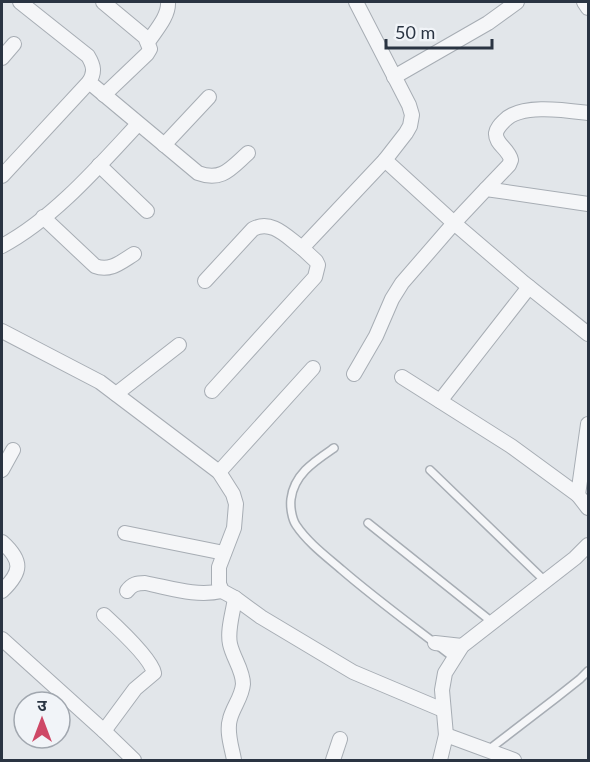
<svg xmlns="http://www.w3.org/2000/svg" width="590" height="762" viewBox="0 0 590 762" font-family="Lato,'Noto Sans Devanagari',sans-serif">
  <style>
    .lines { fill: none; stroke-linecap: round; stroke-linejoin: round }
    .lane-casing { stroke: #a7adb4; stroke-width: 10 }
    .street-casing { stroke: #a7adb4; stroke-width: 16 }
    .lane { stroke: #f5f6f8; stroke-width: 7 }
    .street { stroke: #f5f6f8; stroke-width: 14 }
  </style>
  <rect width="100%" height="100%" fill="#e2e6ea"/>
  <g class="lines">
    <g class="lane-casing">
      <g id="lane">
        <path d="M334,448c-19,13 -40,26 -43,51 -1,8 1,20 5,26 12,18 31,32 46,45 36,31 75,59 112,88"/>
        <path d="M430,470l115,111"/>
        <path d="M368,523l124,99"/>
        <path d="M487,751l69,-53 24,-19 8,-8"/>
      </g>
    </g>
    <g class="street-casing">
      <g id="street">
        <path d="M20,2l68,54c6,10 7,16 1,26l109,91c24,9 33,-5 50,-20"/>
        <path d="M103,2l42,35 5,12 -3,5 -43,41"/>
        <path d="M584,2l4,6"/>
        <path d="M148,42c8,-12 21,-26 20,-40"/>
        <path d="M2,58l12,-14"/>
        <path d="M394,77l94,-54 29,-21"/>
        <path d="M164,145l45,-48"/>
        <path d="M385,160l69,63 70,60 64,51"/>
        <path d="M99,165l48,46"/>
        <path d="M2,176l87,-94"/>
        <path d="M486,189l23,-24 2,-5c-2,-11 -16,-16 -15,-27 1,-5 4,-8 8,-12 16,-18 61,-11 84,-8"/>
        <path d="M43,217l52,49c15,6 26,-4 39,-12"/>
        <path d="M2,246c51,-27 97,-80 136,-122"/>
        <path d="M205,281l48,-52c19,-10 34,8 49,19l83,-88 21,-27 4,-7 2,-11 -3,-10 -53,-103"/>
        <path d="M2,331l98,51 119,90 14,22 3,10 -2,24 -15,39v17l3,7 13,7 26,19 92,55 90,38"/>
        <path d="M354,374l22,-38 16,-37 10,-16 52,-60 32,-34 102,15"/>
        <path d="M402,377l109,69 67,49"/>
        <path d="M212,391l103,-114 3,-12 -2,-4 -14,-13"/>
        <path d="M116,394l63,-49"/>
        <path d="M440,401l89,-114"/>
        <path d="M588,424l-10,71 10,13"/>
        <path d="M2,470l11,-20"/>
        <path d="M219,472l94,-104"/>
        <path d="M125,533l99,20"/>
        <path d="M2,542c21,19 20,30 0,49"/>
        <path d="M127,591c5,-7 10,-8 18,-8 26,5 51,14 77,8"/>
        <path d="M2,639l102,92 30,29"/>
        <path d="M435,643l27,3"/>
        <path d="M104,731l31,-42 19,-16c-3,-15 -38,-47 -50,-58"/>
        <path d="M446,735l-4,-45 3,-17 17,-27 113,-88 13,-13"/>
        <path d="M234,760c-2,-12 -8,-28 -4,-41 3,-12 12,-22 13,-35 0,-14 -10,-26 -13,-40 -3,-14 3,-31 5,-46"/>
        <path d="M333,760l7,-21"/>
        <path d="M440,760l6,-25 68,25"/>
      </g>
    </g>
    <use href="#lane" class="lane"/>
    <use href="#street" class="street"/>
  </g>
  <rect width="590" height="762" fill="none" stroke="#2a3442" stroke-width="6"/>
  <g transform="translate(42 720)"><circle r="28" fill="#f1f4f8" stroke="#a1a7af" stroke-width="1.5"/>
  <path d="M0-4.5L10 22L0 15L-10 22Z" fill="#ce4866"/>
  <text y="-9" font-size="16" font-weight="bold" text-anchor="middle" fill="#2a3442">उ</text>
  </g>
  <path d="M386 39v9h106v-9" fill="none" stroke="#2a3442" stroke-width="3"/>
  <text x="395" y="39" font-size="18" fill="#2a3442" stroke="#f1f4f8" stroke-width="4.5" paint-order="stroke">50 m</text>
</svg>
